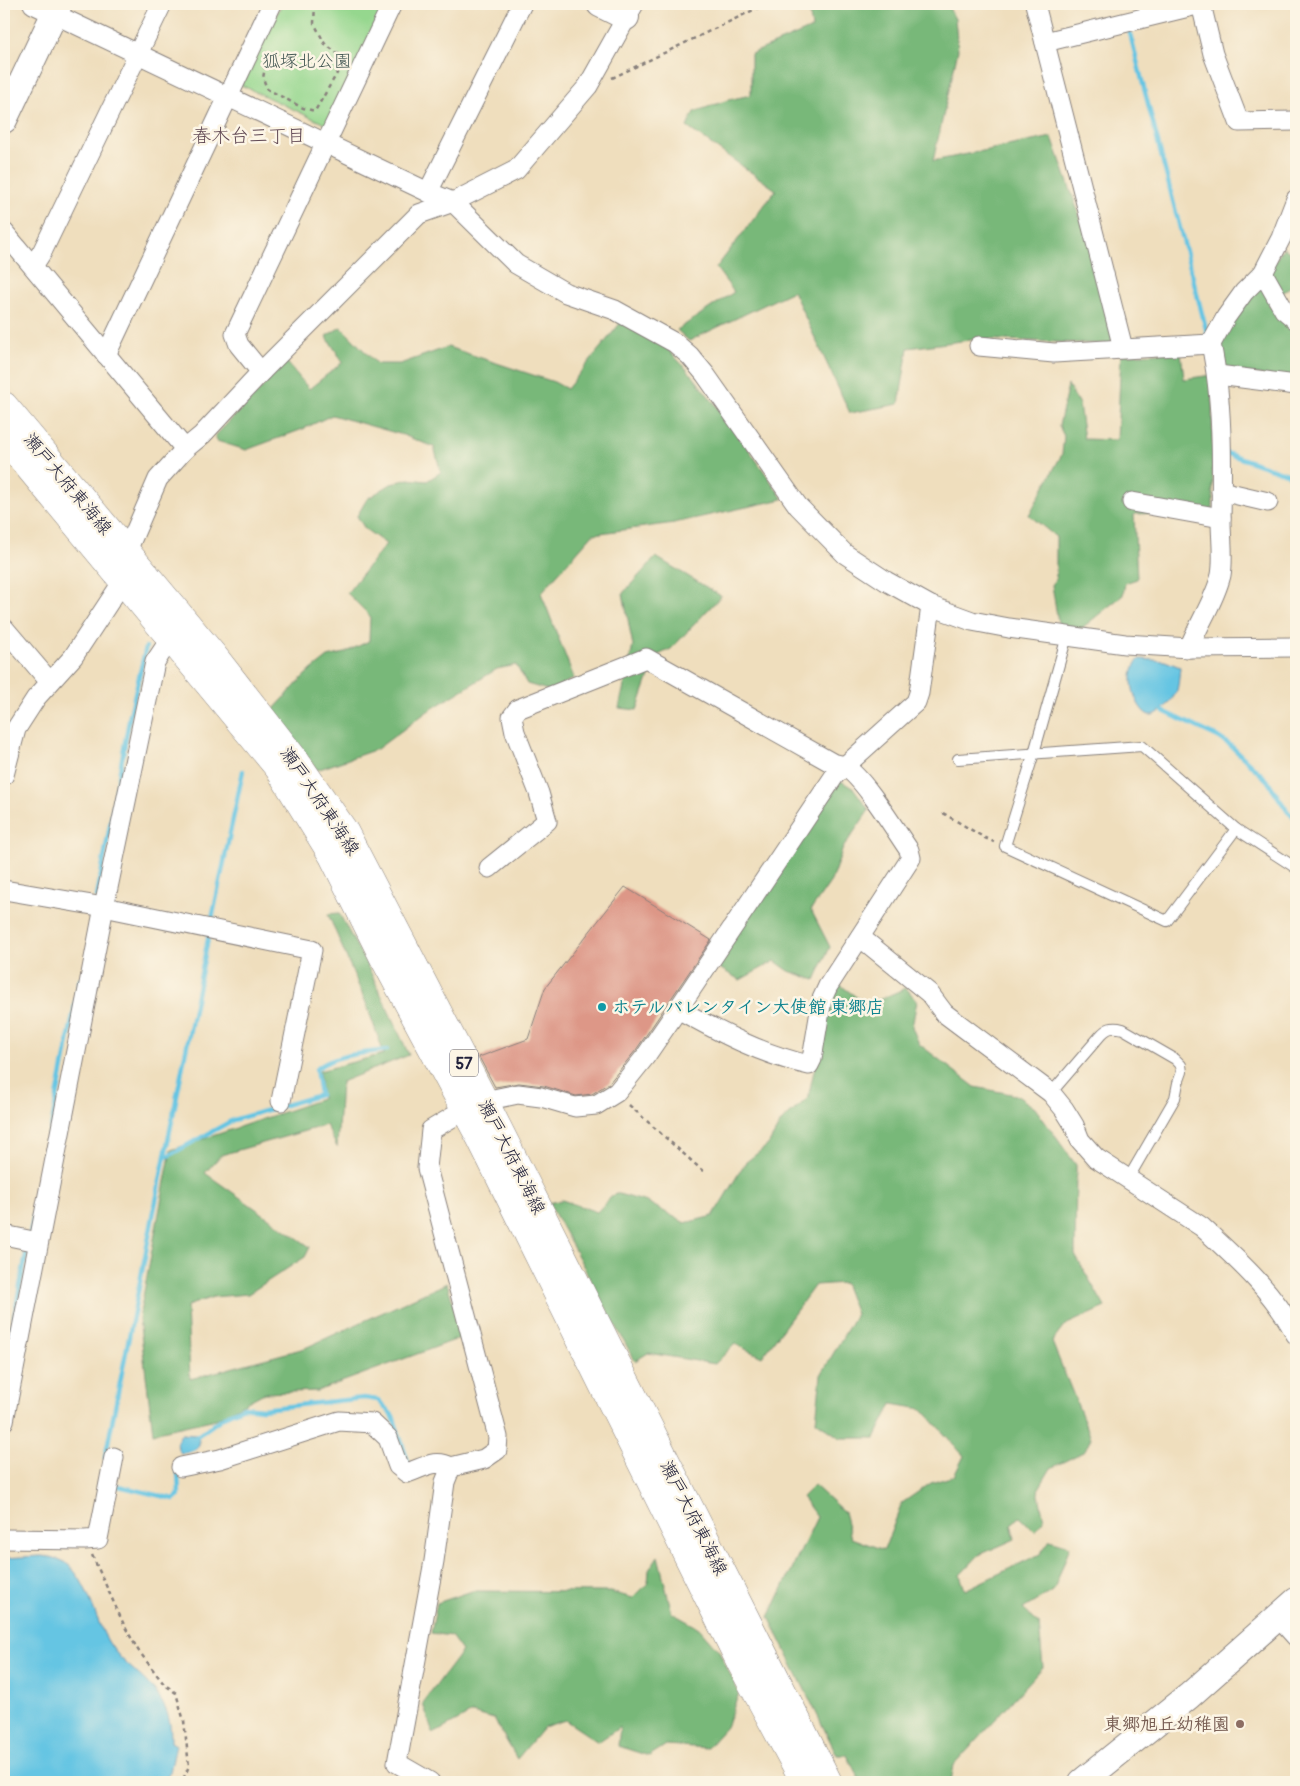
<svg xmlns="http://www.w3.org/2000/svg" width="1300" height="1786" viewBox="0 0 1300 1786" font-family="Pangolin,'Klee One',sans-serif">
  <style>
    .green { fill: #95d78e; stroke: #5c7c64 }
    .forest { fill: #78b879; stroke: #4d6d5a }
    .water { fill: #65c5e3; stroke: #44748f }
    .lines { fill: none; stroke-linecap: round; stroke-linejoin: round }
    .stream { stroke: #65c5e3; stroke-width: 4.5 }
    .building { fill: #dd9787 }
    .lane-casing { stroke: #88807c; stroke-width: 12 }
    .street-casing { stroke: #88807c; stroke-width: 21 }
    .secondary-casing { stroke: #88807c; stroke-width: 28 }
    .primary-casing { stroke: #88807c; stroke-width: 29 }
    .path { stroke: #88807c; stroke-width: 2.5; stroke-dasharray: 4 4; stroke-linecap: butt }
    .lane { stroke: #fff; stroke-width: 10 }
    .street { stroke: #fff; stroke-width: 19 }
    .secondary { stroke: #fff; stroke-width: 26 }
    .primary { stroke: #fff; stroke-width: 28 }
    .culture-dot { fill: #0f9aa8; stroke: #fcf5e5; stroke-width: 2 }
    .education-dot { fill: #8d6e63; stroke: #fcf5e5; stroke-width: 2 }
    .labels { text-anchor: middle; stroke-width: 5; stroke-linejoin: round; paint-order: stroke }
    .shield { fill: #fcf5e5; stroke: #63616e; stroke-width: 1 }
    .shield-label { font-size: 16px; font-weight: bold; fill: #22223b }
    .park-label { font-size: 18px; fill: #445854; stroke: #fcf5e5 }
    .street-label { font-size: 18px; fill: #22223b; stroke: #fcf5e5 }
    .culture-label { font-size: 18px; font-weight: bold; fill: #0d838f; stroke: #fcf5e5; text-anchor: start }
    .education-label { font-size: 18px; font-weight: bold; fill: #785e54; stroke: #fcf5e5; text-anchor: end }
    .neighbourhood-label { font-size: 19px; fill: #634b56; stroke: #fcf5e5 }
  </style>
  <rect width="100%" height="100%" fill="#fcf5e5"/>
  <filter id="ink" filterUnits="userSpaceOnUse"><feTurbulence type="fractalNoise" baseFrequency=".02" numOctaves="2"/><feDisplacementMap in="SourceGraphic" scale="10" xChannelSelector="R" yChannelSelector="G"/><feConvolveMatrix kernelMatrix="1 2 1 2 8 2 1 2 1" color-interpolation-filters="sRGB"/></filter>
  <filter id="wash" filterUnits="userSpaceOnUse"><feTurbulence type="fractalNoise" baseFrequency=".0096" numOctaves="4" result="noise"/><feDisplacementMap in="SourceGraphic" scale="20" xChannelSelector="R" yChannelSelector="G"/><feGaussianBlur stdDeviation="1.12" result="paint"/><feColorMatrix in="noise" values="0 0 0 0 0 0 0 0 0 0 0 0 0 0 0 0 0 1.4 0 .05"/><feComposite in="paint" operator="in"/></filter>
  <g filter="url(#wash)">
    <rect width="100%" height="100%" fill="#efdebd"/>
    <path class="green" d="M282,4h105l-58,122 -88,-41z"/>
    <g class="forest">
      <path d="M808,4h139l8,15 3,31 -25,111 119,-24 43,123 20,76 -6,8 -132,-5 -69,9 -9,56 -49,9 -57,-122 -104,50 -12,-11 57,-38 -18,-24 60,-78 -89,-63 7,-15 34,-12 23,-5v-41l61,-26z"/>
      <path d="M1284,248l12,9v25l-28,22 28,25v51l-75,-11 -4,-27z"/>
      <path d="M622,321l39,21 31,33 44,56 47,68 -109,24 -81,11 -52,59 33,85 -23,13 -24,-7 -11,-19 -19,4 -69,42 -51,38 -60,21 -44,-60 32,-35 23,-18 16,-4 25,-12 1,-25 -23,-23 39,-49 -21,-15 -8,-13 10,-17 24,-15 17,-5 19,2 14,-9 -7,-25 -31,-12 -71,-20 -29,14 -57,21 -29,-9 -2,-5 47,-48 23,-28 24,29 34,-27 -17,-26 15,-9 36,37h23l48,-17 106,35 13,7z"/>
      <path d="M1181,352l3,27 28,-4 1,136 -79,3 3,65 -12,4 -2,12 -46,37 -18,-4 -7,-43 4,-6v-42l-27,-22 33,-61 2,-18 -5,-10 9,-41 11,19 5,35 33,1 4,-85z"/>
      <path d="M656,557l65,39 -50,53 -15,7 -19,54 -18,-2 14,-62 -10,-53z"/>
      <path d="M841,781l13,8 15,21 -26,38 -12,33 -20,29 19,37 -15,33 -26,-9 -14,-10 -35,19 -26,-15z"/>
      <path d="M339,913l32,60 38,82 -68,27 -4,65 -11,-22 -105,30 -16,18 105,74 -5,10 -57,37 -35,3 -26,9 3,73 115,-31 142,-65 16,54 -146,54 -53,2 -48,26 -63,14 -14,-115 32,-168 151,-51 -3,-28 65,-17 -18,-51 -38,-89z"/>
      <path d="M839,984l28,21 39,-17 11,13 -5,26 7,17 56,43 41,8 19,13 41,57 -1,90 30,52 -40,18 -13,17 39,96 -6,13 -34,17 -13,22 6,30 -9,11 -15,-14 -9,7 4,15 -36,16 -19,20 5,15 75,-36 10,-14 20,6 -16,44 -31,19 16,15 4,43 -89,98 -3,17 -92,-3 -12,-24h-10l-68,-138 48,-100 -15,-20 12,-12 30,27 7,26 33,12 18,-47 29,-20 23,-7 10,-20 -42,-47 -30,-5 -17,34h-35l-24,-17 5,-46 35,-61 -12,-31 -29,2 -53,72 -27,-13 -20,20 -67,-11 -13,8 -86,-158 13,-3 35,12 18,-19 32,9 38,21 28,-7 32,-53 23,-18 13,-23 27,-24 21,-95z"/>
      <path d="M658,1556l14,57 27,15 20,23 20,42 -13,34 -19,21 -41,-3 -17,11 -31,-10 2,-19 -22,15 -33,-22 -21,7 -27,32 -23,-40 -22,-6 -39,21 -10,-31 39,-52 -11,-15 -20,-3 6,-30 35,-12 138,1 23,6 15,-15 1,-13z"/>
    </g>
    <g class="water">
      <path d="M1140,659l25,2 15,6c-1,7 -1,16 -3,23 -3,9 -20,30 -30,24 -14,-9 -22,-45 -7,-55z"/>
      <path d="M181,1434l15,1c10,12 -5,18 -15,18l-3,-3 -1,-8z"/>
      <path d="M41,1556c9,1 18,2 25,7 23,18 28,56 43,80 14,23 39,34 53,59 8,14 9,25 9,40l5,3 -6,27 -6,10h-160v-224z"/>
    </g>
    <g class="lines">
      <g class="stream">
        <path d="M1208,9l20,-5"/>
        <path d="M1129,30l78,303"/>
        <path d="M1226,453l70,24"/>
        <path d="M1163,711l55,26 12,8 37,35 21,32 8,7"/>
        <path d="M97,897l33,-182 16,-68"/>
        <path d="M211,924l32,-153"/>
        <path d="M166,1157l67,-37 87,-25 -4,-26c20,-15 47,-16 71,-19"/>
        <path d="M30,1235l50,-255"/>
        <path d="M4,1369l24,-124"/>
        <path d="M193,1439l35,-25 16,-7 18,2 102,-11 14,2 15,16 15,46"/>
        <path d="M105,1458l104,-524"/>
        <path d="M114,1485l60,14 5,-4 -1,-23"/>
      </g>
    </g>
    <g id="blocks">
      <path class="building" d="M625,887l86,53 -75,110 -27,33 -17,11 -16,2 -32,-10 -25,-3 -24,4 -16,-30 49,-18 17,-51z"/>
    </g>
  </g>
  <g filter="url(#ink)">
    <use href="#blocks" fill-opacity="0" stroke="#88807c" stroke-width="1"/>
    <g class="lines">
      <g class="lane-casing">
        <g id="lane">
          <path d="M1067,636l-33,117 -29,93 162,75 69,-92"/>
          <path d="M958,759l184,-13 94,83 60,39"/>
          <path d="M1051,1093l49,-57c7,-8 12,-10 23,-7l52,30 6,6 1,7 -4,11 -3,15 -47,81"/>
        </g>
      </g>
      <g class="street-casing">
        <g id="street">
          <path d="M33,4l395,188 25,10 63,62 50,29 49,17 60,33 15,13 15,18 93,132 47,48 41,27 45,25 41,15 37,7 116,16 64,4 107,-1"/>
          <path d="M1035,4l88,344"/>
          <path d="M1201,4l12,50 26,68 57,-1"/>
          <path d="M1045,42l156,-38"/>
          <path d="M428,192l94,-188"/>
          <path d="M4,232l181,217"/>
          <path d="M33,266l9,-14 120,-248"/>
          <path d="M1263,273l21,37 12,10"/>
          <path d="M979,346l75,7 157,-9"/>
          <path d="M106,355l166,-351"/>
          <path d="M261,372l-22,-27 -4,-11 157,-330"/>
          <path d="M1218,375l78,10"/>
          <path d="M1221,491l47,11"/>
          <path d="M1132,502l89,16"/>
          <path d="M126,553l32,-74 27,-30 17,-14 59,-63 158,-158 34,-12 63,-32 72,-84 46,-82"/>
          <path d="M4,628l46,54"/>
          <path d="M1189,648c10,-25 26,-48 32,-73 3,-17 0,-37 0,-54 1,-57 2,-121 -10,-177l15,-27 18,-25 19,-19 18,-35 15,-39"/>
          <path d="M4,775l12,-46 20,-31 37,-41 50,-76"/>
          <path d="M489,868l58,-47 -8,-28 -24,-61 -3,-15 6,-8 128,-51 188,106c3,0 8,1 11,3 19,11 50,63 64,83l2,8 -83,128 -6,13 -10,60 -3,6c-46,-10 -90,-33 -131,-56"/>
          <path d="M4,890l100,17 208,43 -31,151"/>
          <path d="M860,937l69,56 15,20 107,80 13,16 10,16 6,15 16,18 106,69c36,33 72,65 94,108"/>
          <path d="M4,1235l34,7"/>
          <path d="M4,1421l100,-514 51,-245 16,-24"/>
          <path d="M181,1467l39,-8 119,-38 33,2 16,15 10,28 9,7c16,-5 28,-15 44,-6"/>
          <path d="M4,1539l81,1 13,-1 16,-82"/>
          <path d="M1278,1617l18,20"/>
          <path d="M430,1782l-33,-19 37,-202 11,-79 6,-15 33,-8 13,-9 1,-13 -71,-269 4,-38 35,-21 18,-8 34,-7 23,3 34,10 21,-2 21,-13 28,-35 33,-48 157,-234 81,-73 3,-9 12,-87"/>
        </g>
      </g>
      <g class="secondary-casing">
        <g id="secondary">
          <path d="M600,4l26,13"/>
          <path d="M4,120l55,-116"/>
          <path d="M1082,1782l107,-86 107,-95"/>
        </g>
      </g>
      <g class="primary-casing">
        <g id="primary">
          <path d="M4,406l207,247 83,106 50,72 140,270 344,681"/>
          <path d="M4,437l274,330 55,89 51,102 97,181 260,524 64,119"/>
        </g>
      </g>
      <g class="path">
        <path d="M315,4l-1,19 11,21 23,17"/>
        <path d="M267,57l-4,21 4,11 36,19 12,3 28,-48"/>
        <path d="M612,78l154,-74"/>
        <path d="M1295,663l1,45"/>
        <path d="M943,813l42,25 9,4"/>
        <path d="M629,1105l75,67"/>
        <path d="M92,1555l33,72 13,23 26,34 12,9 8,28 5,45 -7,16"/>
      </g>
      <use href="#lane" class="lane"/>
      <use href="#street" class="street"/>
      <use href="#secondary" class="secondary"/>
      <use href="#primary" class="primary"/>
    </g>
  </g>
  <circle class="culture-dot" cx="602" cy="1007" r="5"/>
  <circle class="education-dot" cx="1240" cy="1724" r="5"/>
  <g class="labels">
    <rect class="shield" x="450" y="1049.5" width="28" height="27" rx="4"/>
    <g class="shield-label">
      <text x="464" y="1069">57</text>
    </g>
    <g class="park-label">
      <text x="307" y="67">狐塚北公園</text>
    </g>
    <g class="street-label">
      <text transform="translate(68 484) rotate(50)" y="6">瀬戸大府東海線</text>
      <text transform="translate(320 801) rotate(56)" y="6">瀬戸大府東海線</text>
      <text transform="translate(512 1157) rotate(63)" y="6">瀬戸大府東海線</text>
      <text transform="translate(694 1518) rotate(63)" y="6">瀬戸大府東海線</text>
    </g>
    <g class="culture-label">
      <text x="612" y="1013">ホテルバレンタイン大使館 東郷店</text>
    </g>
    <g class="education-label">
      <text x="1230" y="1730">東郷旭丘幼稚園</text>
    </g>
    <g class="neighbourhood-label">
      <text x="249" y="142">春木台三丁目</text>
    </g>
  </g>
  <rect width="1300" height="1786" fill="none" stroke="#fcf5e5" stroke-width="20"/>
</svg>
